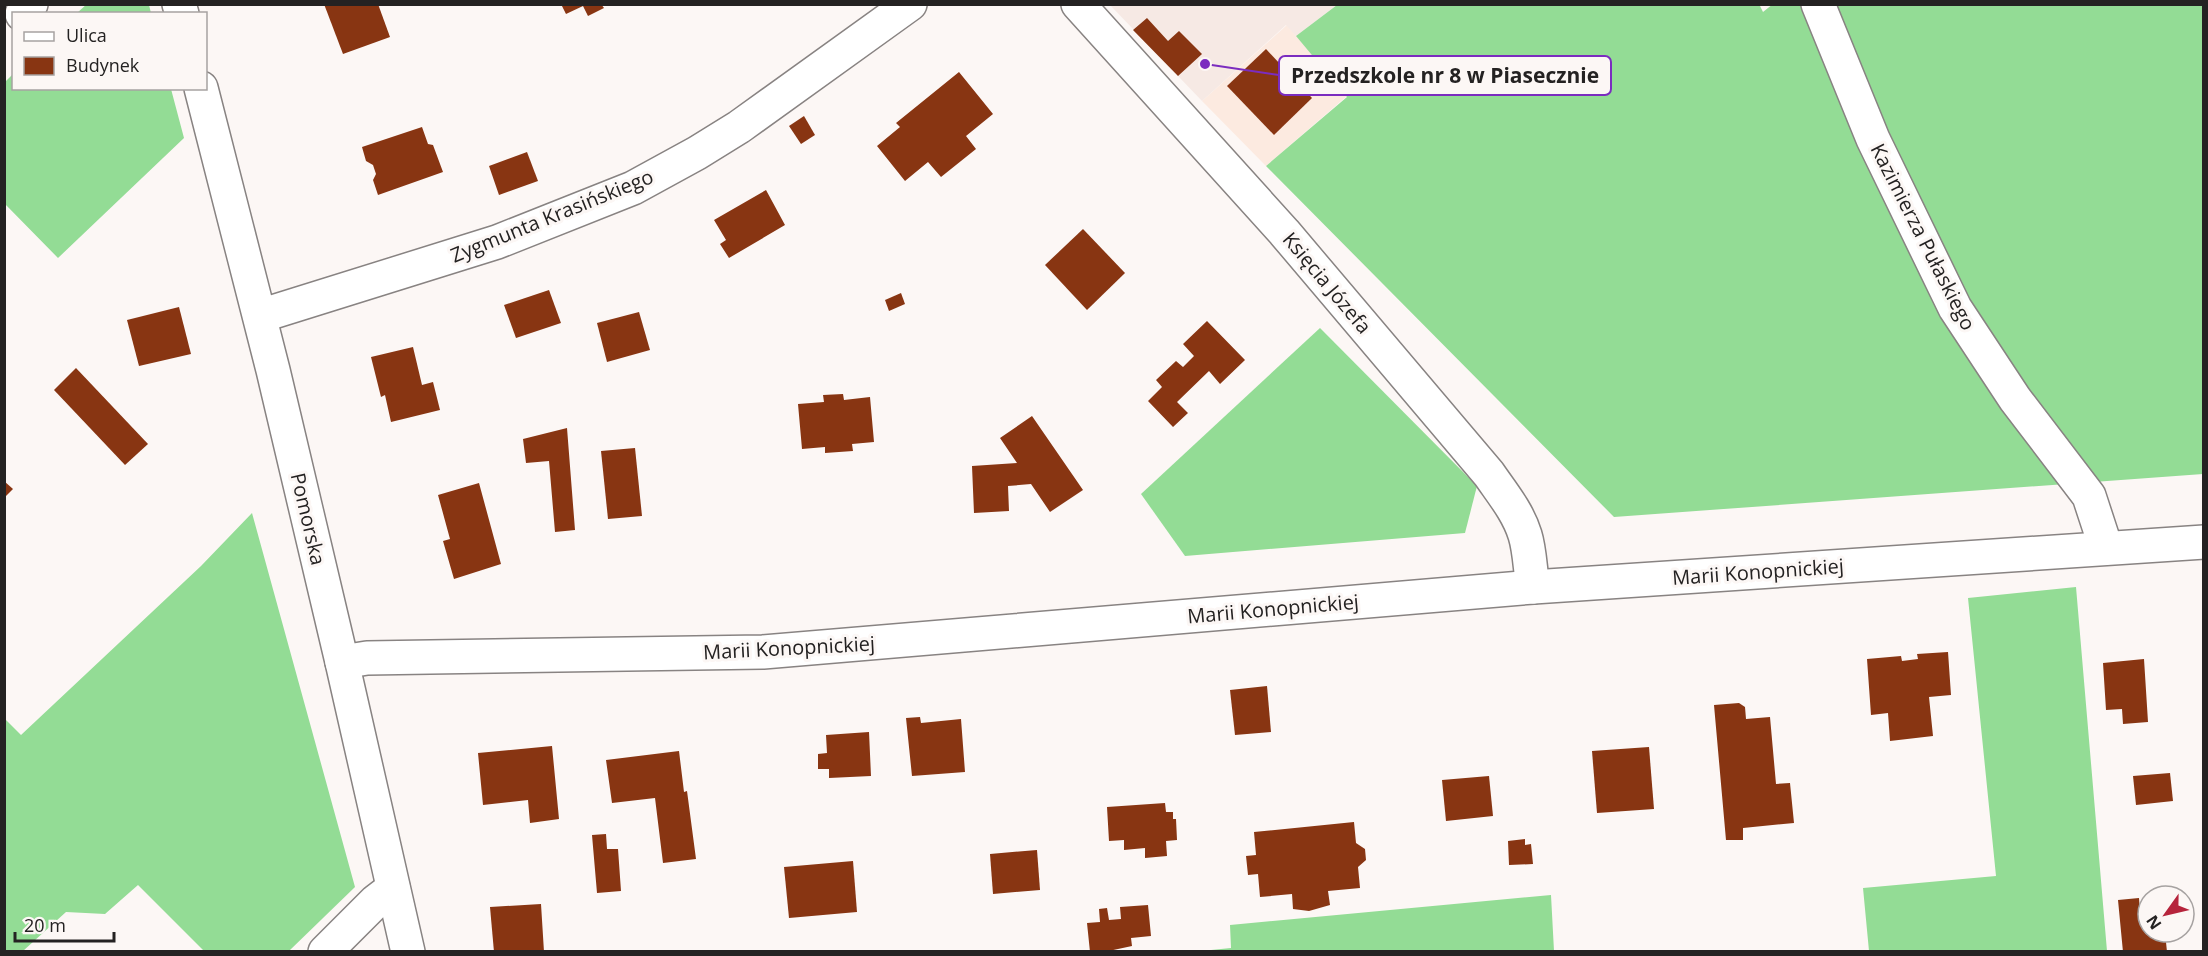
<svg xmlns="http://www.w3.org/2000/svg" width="2208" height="956" viewBox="0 0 2208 956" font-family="'Open Sans',sans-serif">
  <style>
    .commercial { fill: #fceae0 }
    .built { fill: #f6e9e4 }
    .forest { fill: #93dc95 }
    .building { fill: #883512 }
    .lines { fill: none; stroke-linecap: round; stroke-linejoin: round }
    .minor-casing { stroke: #888382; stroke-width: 36 }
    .minor { stroke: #fff; stroke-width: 33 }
    .labels { text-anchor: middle; stroke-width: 6; stroke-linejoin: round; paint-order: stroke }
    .street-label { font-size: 20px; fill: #242222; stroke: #fcf7f5 }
    .leader { fill: none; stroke: #7b2cbf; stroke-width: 2 }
    .callout-dot { fill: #7b2cbf; stroke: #fcf7f5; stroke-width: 2 }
    .callout { fill: #fcf7f5; stroke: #7b2cbf; stroke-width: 2 }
    .callout-label { font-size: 21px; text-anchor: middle; font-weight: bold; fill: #242222 }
  </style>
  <rect width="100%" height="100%" fill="#fcf7f5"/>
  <path class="commercial" d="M1287,25l60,71 -81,70 -64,-65z"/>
  <path class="built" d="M1110,5h227l-41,31 -10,-11 -84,76z"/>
  <g class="forest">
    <path d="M87,4l62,1 2,8h-74z"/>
    <path d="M1759,4l4,8 10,-8 430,1v469l-589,43 -348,-351 81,-69 -51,-61 41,-31z"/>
    <path d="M13,74l1,14 157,1 13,49 -126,120 -53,-54v-122z"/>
    <path d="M1320,328l157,158 -12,47 -280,23 -44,-62z"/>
    <path d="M252,513l103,374 -66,64h-85l-66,-66 -33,29 -39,-2 -43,39h-18v-232l16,16 180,-169z"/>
    <path d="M2076,587l31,364h-238l-6,-63 133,-12 -28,-278z"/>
    <path d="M1551,895l3,56h-353l30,-3 -1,-23z"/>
  </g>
  <g class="building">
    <path d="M324,4h54l12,33 -47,17z"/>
    <path d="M561,4h40l3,4 -16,8 -5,-10 -17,8z"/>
    <path d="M1147,18l21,23 11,-10 23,23 -24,22 -45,-46z"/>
    <path d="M1266,49l46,49 -38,37 -47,-49z"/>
    <path d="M959,72l34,42 -27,22 10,13 -35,28 -13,-15 -23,19 -28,-35 23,-19 -4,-4z"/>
    <path d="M804,116l11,19 -14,9 -12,-18z"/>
    <path d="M422,127l6,17 5,1 10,27 -65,23 -5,-15 3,-6 -3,-9 -7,-4 -4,-14z"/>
    <path d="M527,152l11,29 -39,14 -10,-29z"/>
    <path d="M766,190l19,35 -56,33 -9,-14 6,-4 -12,-20z"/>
    <path d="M1083,229l42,44 -38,37 -42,-45z"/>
    <path d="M549,290l12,33 -45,15 -12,-33z"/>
    <path d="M901,293l4,11 -16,7 -4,-11z"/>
    <path d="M179,307l12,47 -52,12 -12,-46z"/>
    <path d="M639,312l11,38 -43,12 -10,-39z"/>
    <path d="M1207,321l38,39 -25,24 -11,-13 -32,31 11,11 -15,14 -25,-26 14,-14 -6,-7 20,-19 7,6 11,-11 -11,-12z"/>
    <path d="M413,347l9,38 11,-3 7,28 -49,12 -6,-27 -4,2 -10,-40z"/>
    <path d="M76,368l72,76 -23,21 -71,-75z"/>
    <path d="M843,394l1,6 26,-3 4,45 -22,2 1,7 -28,2v-6l-23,2 -4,-45 26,-2 -1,-7z"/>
    <path d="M1032,416l51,74 -33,22 -19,-28 -23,2 1,25 -35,2 -2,-47 45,-3 -17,-25z"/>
    <path d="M567,428l8,102 -20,2 -6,-71 -23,2 -3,-24z"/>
    <path d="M635,448l7,68 -34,3 -7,-68z"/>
    <path d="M4,481l9,8 -9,9z"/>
    <path d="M479,483l22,81 -47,15 -11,-38 7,-2 -12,-44z"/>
    <path d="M1948,652l3,43 -22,2 4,39 -43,5 -2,-28 -17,2 -4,-56 34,-3 1,5 16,-2 -1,-5z"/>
    <path d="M2144,659l4,63 -25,2 -1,-15 -16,1 -3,-47z"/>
    <path d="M1267,686l4,46 -36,3 -5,-45z"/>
    <path d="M1739,703l6,4 1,12 24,-2 6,67 14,-1 4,40 -51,5v12h-17l-12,-135z"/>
    <path d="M920,717l1,6 40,-4 4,53 -53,4 -6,-58z"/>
    <path d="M869,732l2,44 -42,2v-9h-11v-15l9,-1 -1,-18z"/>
    <path d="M552,746l7,73 -29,4 -2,-23 -45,5 -5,-52z"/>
    <path d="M1649,747l5,62 -57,4 -5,-62z"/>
    <path d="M679,751l5,41 3,-1 9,68 -33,4 -8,-65 -43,5 -6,-43z"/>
    <path d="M2170,773l3,28 -37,4 -3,-29z"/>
    <path d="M1489,776l4,40 -47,5 -4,-41z"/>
    <path d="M1165,803l1,9h7v7h3l1,21 -11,1 1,15 -22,2v-10l-21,2v-10l-15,1 -2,-34z"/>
    <path d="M1354,822l2,21 9,6 1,11 -8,7 2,21 -32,3 2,14 -21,6 -16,-2 -1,-15 -32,3 -2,-23 -10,1 -2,-19 10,-1 -2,-23z"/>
    <path d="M606,834l1,15h11l3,42 -24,2 -5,-58z"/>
    <path d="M1525,839v6l6,-1 2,20 -24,1 -1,-24z"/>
    <path d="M1037,850l3,40 -47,4 -3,-40z"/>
    <path d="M853,861l4,51 -68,6 -5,-51z"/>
    <path d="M2139,898l2,29h7v5h17l2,20h-44l-5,-52z"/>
    <path d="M541,904l3,48h-50l-4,-45z"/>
    <path d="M1148,905l3,31 -20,2 1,8 -28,6h-14l-3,-29 13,-1 -1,-13 8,-1 2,12 12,-1 -1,-12z"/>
  </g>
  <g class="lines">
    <g class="minor-casing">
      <g id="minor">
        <path d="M179,4l3,10"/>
        <path d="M1078,4l206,228 205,242c13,19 29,38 36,61 5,16 5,35 8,52"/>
        <path d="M1818,4l55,135 82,169 60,91 74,97 17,52"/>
        <path d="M22,14l9,-10"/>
        <path d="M201,88l72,282 69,292 66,290"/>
        <path d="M260,316l237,-74 136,-54 64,-35 42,-26 171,-123"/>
        <path d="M342,662l25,-4 396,-6 770,-65 671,-45"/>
        <path d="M325,952l51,-51 17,-13"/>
      </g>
    </g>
    <use href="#minor" class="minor"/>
  </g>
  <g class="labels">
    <g class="street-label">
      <text transform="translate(552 216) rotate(-22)" y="7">Zygmunta Krasińskiego</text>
      <text transform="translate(1923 237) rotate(63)" y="7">Kazimierza Pułaskiego</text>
      <text transform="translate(1327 283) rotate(50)" y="7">Księcia Józefa</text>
      <text transform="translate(308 519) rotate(77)" y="7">Pomorska</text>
      <text transform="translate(1758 572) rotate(-4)" y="7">Marii Konopnickiej</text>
      <text transform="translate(1273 609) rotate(-5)" y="7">Marii Konopnickiej</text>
      <text transform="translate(789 648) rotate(-3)" y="7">Marii Konopnickiej</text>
    </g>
  </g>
  <path class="leader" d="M1205 64L1279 75"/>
  <circle class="callout-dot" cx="1205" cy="64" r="6"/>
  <rect class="callout" x="1279" y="56" width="332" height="39" rx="6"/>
  <g class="callout-label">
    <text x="1445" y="83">Przedszkole nr 8 w Piasecznie</text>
  </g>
  <rect width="2208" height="956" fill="none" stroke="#242222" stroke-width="12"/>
  <rect x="12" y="12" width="195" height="78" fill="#fcf7f5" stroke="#a6a2a1" stroke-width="1.5"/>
  <rect x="24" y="32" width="30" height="9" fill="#ffffff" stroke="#a6a2a1" stroke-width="1.5"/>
  <text x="66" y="42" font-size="18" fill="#242222">Ulica</text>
  <rect x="24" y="57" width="30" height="18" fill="#883512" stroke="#a6a2a1" stroke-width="1.5"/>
  <text x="66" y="72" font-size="18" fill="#242222">Budynek</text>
  <g transform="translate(2166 914) rotate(236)"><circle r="28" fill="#fcf7f5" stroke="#a6a2a1" stroke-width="1.5"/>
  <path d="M0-4.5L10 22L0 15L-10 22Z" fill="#b6243c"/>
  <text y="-9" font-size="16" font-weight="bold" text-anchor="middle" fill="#242222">N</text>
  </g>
  <path d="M15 932v9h99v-9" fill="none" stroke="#242222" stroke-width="3"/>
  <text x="24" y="932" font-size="18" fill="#242222" stroke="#fcf7f5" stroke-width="4.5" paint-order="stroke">20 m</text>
</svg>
